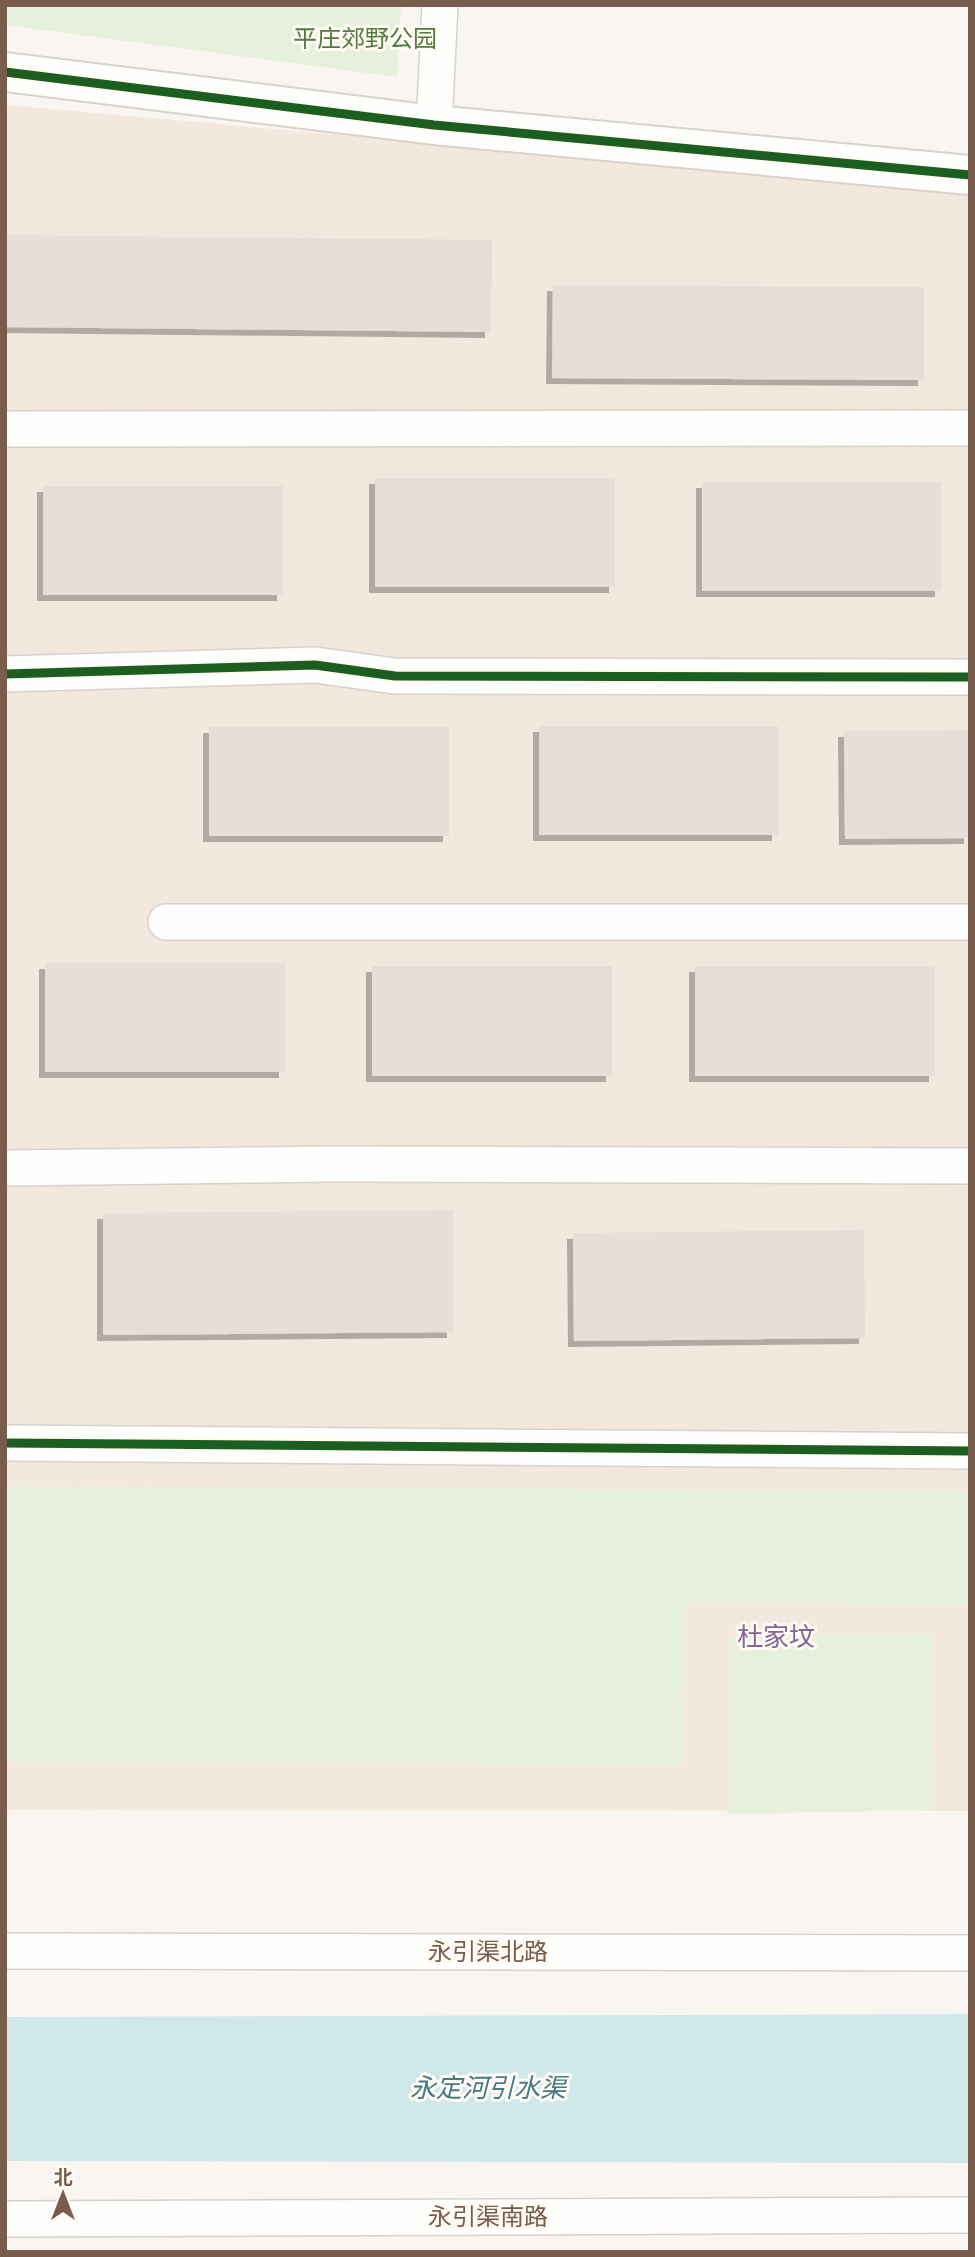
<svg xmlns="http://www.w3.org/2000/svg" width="975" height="2257" viewBox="0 0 975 2257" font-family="Lato,'Noto Sans SC',sans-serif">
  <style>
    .residential { fill: #f2e8de }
    .green { fill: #e7f0db }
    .water { fill: #d0e8ea }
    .building { fill: #e6ded7; filter: url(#shadow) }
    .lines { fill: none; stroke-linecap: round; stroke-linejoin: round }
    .street-casing { stroke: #d7d1cb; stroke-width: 38 }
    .secondary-casing { stroke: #d9d2cb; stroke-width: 42 }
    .street { stroke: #fefefd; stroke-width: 35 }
    .secondary { stroke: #fefefd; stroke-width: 38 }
    .cycleway-casing { stroke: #fffaf3; stroke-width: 13 }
    .cycleway { stroke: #1b5e20; stroke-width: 9 }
    .labels { text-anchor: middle; stroke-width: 6; stroke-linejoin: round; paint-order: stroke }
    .park-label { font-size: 24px; fill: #537a41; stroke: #fffaf3 }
    .street-label { font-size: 24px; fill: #7a5c4d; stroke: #fffaf3 }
    .neighbourhood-label { font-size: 26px; fill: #846695; stroke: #fffaf3 }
    .water-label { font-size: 26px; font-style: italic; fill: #437c86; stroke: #fffaf3 }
  </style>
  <defs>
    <filter id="shadow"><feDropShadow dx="-6" dy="6" stdDeviation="0" flood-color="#0004"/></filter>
  </defs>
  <rect width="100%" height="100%" fill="#f9f5f0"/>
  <path class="residential" d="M5,105l965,86v1620l-965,-1z"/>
  <g class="green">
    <path d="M5,5h396l-4,72 -392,-52z"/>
    <path d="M5,1486l964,5 -1,114 -283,-2 -1,162 -679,-3z"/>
    <path d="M931,1633l2,177 -206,4 1,-177z"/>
  </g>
  <path class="water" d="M970,2014v149l-965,-2v-144z"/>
  <g class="building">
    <path d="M5,235l487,5 -1,92 -486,-5z"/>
    <path d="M553,285l371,2v93l-372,-2z"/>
    <rect x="375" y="478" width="240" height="109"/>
    <rect x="702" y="482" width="239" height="109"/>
    <rect x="43" y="486" width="240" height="109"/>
    <rect x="539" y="726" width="239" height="109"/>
    <rect x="209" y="727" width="240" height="109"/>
    <path d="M970,730v108l-125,1 -1,-108z"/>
    <rect x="45" y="963" width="240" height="109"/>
    <rect x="372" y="966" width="240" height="110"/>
    <rect x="695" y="966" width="240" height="110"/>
    <path d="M453,1210v122l-350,3v-122z"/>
    <path d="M864,1230l1,108 -291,3 -1,-108z"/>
  </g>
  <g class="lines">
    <g class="street-casing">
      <g id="street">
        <path d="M434,125l6,-120"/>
        <path d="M5,429l965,-1"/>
        <path d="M5,674l310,-9 80,11 575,1"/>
        <path d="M166,922h804"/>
        <path d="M5,1168l326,-4 639,2"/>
        <path d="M5,1443l965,8"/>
        <path d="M5,1951l965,2"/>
        <path d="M5,2219l965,-4"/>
      </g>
    </g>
    <g class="secondary-casing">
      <path id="secondary" d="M5,72l429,53 536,50"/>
    </g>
    <use href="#street" class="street"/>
    <use href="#secondary" class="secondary"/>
    <g class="cycleway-casing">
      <g id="cycleway">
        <path d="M5,72l429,53 536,50"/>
        <path d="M5,674l310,-9 80,11 575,1"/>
        <path d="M5,1443l965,8"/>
      </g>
    </g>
    <use href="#cycleway" class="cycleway"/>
  </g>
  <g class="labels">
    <g class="park-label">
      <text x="365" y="47">平庄郊野公园</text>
    </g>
    <g class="street-label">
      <text x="488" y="1960">永引渠北路</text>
      <text x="488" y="2225">永引渠南路</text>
    </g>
    <g class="neighbourhood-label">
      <text x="776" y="1646">杜家坟</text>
    </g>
    <g class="water-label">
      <text x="488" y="2097">永定河引水渠</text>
    </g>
  </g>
  <rect width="975" height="2257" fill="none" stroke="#7a5c4d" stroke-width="14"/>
  <g transform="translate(63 2194)" stroke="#fffaf3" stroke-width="5" paint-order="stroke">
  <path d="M0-5L12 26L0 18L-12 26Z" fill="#7a5c4d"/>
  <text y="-10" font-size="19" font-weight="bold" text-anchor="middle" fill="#7a5c4d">北</text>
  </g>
</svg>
